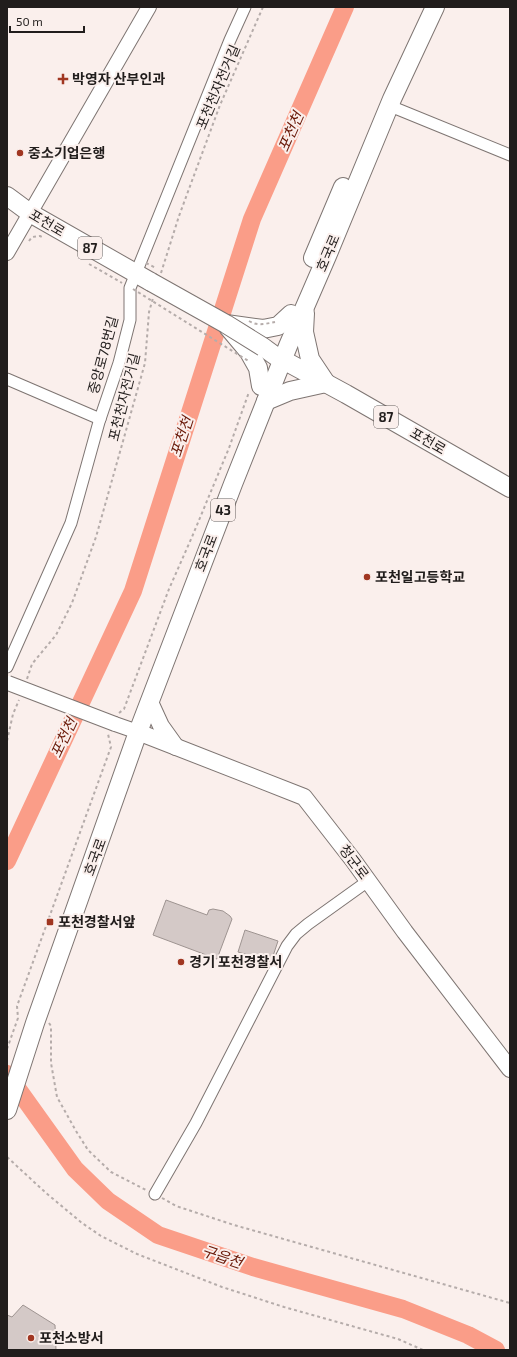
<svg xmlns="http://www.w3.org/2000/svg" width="517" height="1357" viewBox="0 0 517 1357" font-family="'Exo 2','Noto Sans KR',sans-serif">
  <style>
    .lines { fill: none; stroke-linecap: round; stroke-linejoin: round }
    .river { stroke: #fa9d88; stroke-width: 18 }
    .building { fill: #d4c9c7; stroke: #9e9491 }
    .minor-casing { stroke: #7e7572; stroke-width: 13 }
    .tertiary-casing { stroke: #7e7572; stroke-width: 16 }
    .secondary-casing { stroke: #7e7572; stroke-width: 18 }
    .primary-casing { stroke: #7e7572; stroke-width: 20 }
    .path { stroke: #b5acaa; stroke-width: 2; stroke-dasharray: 3 3; stroke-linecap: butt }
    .minor { stroke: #fff; stroke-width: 11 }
    .tertiary { stroke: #fff; stroke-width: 14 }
    .secondary { stroke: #fff; stroke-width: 16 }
    .primary { stroke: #fff; stroke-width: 18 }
    .tertiary-bridge-casing { stroke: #7e7572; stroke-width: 16; stroke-linecap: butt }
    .primary-bridge-casing { stroke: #7e7572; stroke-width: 20; stroke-linecap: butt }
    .path-bridge { stroke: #b5acaa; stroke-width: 2; stroke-dasharray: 3 3; stroke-linecap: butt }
    .tertiary-bridge { stroke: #fff; stroke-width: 14 }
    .primary-bridge { stroke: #fff; stroke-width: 18 }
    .poi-dot { fill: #a03621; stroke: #faefec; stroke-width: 1.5 }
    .labels { text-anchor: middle; stroke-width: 4; stroke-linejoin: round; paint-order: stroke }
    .shield { fill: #faefec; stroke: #625c5a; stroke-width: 1 }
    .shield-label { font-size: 13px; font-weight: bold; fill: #211d1c }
    .poi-label { font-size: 14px; font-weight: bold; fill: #211d1c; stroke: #faefec; text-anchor: start }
    .street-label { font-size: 14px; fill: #211d1c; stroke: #faefec }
    .water-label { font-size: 15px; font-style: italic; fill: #691807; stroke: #faefec }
  </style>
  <rect width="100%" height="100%" fill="#faefec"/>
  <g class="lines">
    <g class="river">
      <path d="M7,861l126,-270 119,-372 93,-212"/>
      <path d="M7,1074l68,95 33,32 50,34 95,32 150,42 65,26 28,15"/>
    </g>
  </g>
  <g class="building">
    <path d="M166,900l41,15 2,-5 4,-1 10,2 7,5 2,3 -15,40 -64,-24z"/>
    <path d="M245,930l33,11 -7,21 -33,-10z"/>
    <path d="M23,1305l32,20 1,25h-49v-35l5,2z"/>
  </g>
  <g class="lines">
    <g class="minor-casing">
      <g id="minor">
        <path d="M390,106l120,49"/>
        <path d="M7,379l93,40"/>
        <path d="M7,667l64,-144 28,-101 20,-59 11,-43v-32l100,-248 15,-33"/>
        <path d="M155,1194l41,-71 91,-177 9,-12 12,-10 60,-43"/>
      </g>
    </g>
    <g class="tertiary-casing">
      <g id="tertiary">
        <path d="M7,253l142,-246"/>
        <path d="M115,724l23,8"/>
      </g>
    </g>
    <g class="secondary-casing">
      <g id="secondary">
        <path d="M150,702l11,24 15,21"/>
        <path d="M138,732l166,65 49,63 52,72 105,137"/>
      </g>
    </g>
    <g class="primary-casing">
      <g id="primary">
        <path d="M7,196l23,17 121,69"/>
        <path d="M313,258l30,-71"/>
        <path d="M226,324l37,5 15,-3 13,-12"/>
        <path d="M228,327l21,25 9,16 3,18"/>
        <path d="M263,347l11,8 72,39 164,94"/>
        <path d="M266,401l24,-10 36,-8 -16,-24 -6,-27 1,-19"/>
        <path d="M7,1110l28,-87 103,-291 95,-248 55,-138 39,-90 65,-157 43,-92"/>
      </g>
    </g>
    <g class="path">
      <path d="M29,241l3,-4 8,-1 2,1"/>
      <path d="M89,264l33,19"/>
      <path d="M161,273l18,-57 41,-111 43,-98"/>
      <path d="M27,679l5,-15 24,-29 16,-32 24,-66 49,-174 4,-51 4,-14"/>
      <path d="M119,713l5,-4 45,-120 23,-52 37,-89 20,-56"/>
      <path d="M7,741l6,-27 6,-14"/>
      <path d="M49,1023l2,3v37l6,34 19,34 12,19 23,22 35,18"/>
      <path d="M7,1049l11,-31 -1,-12 94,-259 -3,-13"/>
      <path d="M7,1157l39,36 36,30 19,13 36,18 85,33 62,20 114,32 25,11"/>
      <path d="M162,1198l14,8 58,19 276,78"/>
    </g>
    <use href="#minor" class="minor"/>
    <use href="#tertiary" class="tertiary"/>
    <use href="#secondary" class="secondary"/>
    <use href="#primary" class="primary"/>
    <g class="tertiary-bridge-casing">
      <path id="tertiary-bridge" d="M8,683l107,41"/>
    </g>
    <g class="primary-bridge-casing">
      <path id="primary-bridge" d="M151,282l75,42 37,23"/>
    </g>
    <g class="path-bridge">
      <path d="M146,263l10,5"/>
      <path d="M133,289l117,73"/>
      <path d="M249,321c8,5 16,3 26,1"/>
    </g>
    <use href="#tertiary-bridge" class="tertiary-bridge"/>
    <use href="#primary-bridge" class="primary-bridge"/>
  </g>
  <g class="poi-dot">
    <path d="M61 73h4v4h4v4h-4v4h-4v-4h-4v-4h4z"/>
    <circle cx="20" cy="153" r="4"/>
    <circle cx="367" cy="577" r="4"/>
    <rect x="46" y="918" width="8" height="8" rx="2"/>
    <circle cx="181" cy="962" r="4"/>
    <circle cx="31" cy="1338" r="4"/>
  </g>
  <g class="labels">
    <g class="shield">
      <rect x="78" y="237" width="24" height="22" rx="3"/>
      <rect x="374" y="406" width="24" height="22" rx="3"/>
      <rect x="211" y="499" width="24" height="22" rx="3"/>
    </g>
    <g class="shield-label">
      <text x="90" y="253">87</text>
      <text x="386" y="422">87</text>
      <text x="223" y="515">43</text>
    </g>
    <g class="poi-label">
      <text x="72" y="84">박영자 산부인과</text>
      <text x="28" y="158">중소기업은행</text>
      <text x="375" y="582">포천일고등학교</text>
      <text x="58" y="927">포천경찰서앞</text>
      <text x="189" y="967">경기 포천경찰서</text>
      <text x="39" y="1343">포천소방서</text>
    </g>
    <g class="street-label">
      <text transform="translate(218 87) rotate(-67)" y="5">포천천자전거길</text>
      <text transform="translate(47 223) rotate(31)" y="5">포천로</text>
      <text transform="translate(328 253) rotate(-67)" y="5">호국로</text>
      <text transform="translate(103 355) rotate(-75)" y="5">중앙로78번길</text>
      <text transform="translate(124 397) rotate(-76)" y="5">포천천자전거길</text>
      <text transform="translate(428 441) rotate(30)" y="5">포천로</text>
      <text transform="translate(206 553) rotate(-69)" y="5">호국로</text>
      <text transform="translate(95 857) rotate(-70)" y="5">호국로</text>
      <text transform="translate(354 862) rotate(53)" y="5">청군로</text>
    </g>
    <g class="water-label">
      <text transform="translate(291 132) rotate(-66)" y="5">포천천</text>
      <text transform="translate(182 437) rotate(-72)" y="5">포천천</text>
      <text transform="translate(64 738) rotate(-65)" y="5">포천천</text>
      <text transform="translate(222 1257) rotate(19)" y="5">구읍천</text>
    </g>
  </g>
  <rect width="517" height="1357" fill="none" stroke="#211d1c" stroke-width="16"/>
  <path d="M10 26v6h74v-6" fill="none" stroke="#211d1c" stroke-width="2"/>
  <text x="16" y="26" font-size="12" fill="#211d1c" stroke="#faefec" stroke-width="3" paint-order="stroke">50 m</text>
</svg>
